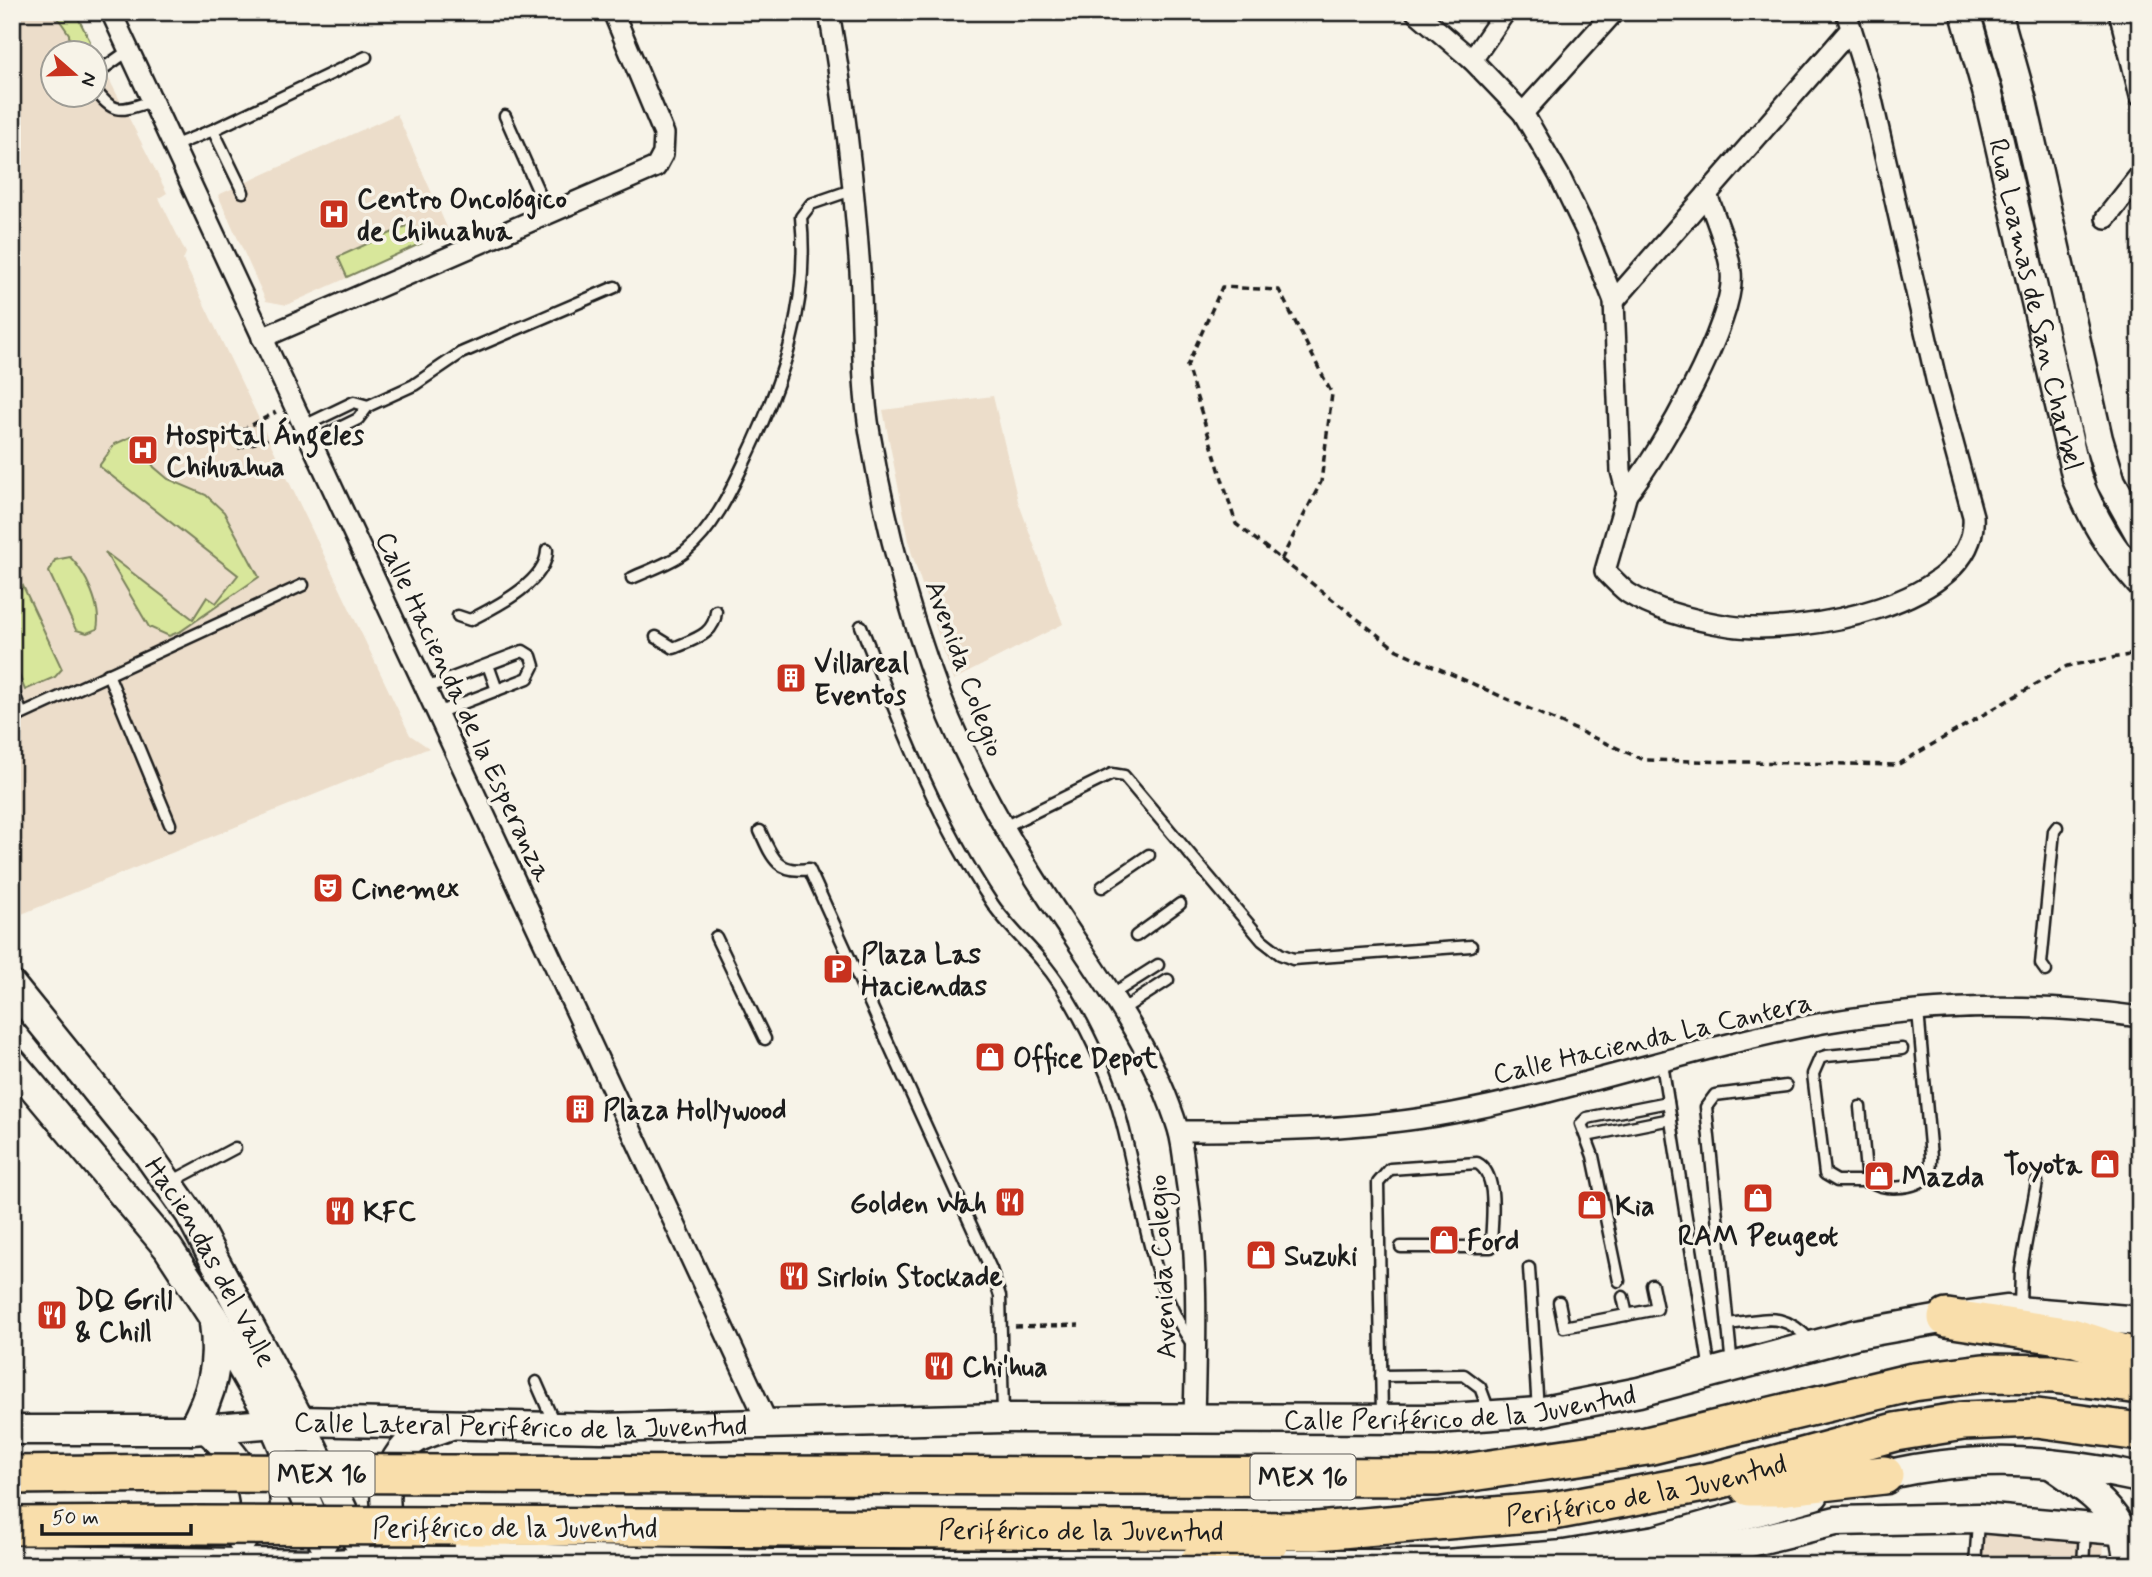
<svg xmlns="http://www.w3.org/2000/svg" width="2152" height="1577" viewBox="0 0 2152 1577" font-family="Mynerve,sans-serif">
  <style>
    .built { fill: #ecddca; fill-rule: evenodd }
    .green { fill: #d8e79b; stroke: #7a825c; stroke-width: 2 }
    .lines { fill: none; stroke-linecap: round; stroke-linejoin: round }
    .lane-casing { stroke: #1c1c1c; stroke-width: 15 }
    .street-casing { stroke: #1c1c1c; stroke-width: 24 }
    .secondary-casing { stroke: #1c1c1c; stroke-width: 33 }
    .highway-casing { stroke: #1c1c1c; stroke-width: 42 }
    .path { stroke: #1c1c1c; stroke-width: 3.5; stroke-dasharray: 7 5; stroke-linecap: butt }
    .lane { stroke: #f7f3e8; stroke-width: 10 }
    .street { stroke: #f7f3e8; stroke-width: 19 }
    .secondary { stroke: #f7f3e8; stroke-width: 28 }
    .highway { stroke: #f9deab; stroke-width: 37 }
    .highway-bridge-casing { stroke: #1c1c1c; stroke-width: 42; stroke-linecap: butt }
    .highway-bridge { stroke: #f9deab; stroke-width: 37 }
    .labels { text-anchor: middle; stroke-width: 7; stroke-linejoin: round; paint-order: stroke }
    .shield { fill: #f7f3e8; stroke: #5e5c59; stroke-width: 2 }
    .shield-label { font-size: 26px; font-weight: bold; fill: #1c1c1c }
    .poi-label { font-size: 28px; font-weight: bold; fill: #1c1c1c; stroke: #f7f3e8; text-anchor: start }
    .street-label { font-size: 28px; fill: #1c1c1c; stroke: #f7f3e8 }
  </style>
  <rect width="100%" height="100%" fill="#f7f3e8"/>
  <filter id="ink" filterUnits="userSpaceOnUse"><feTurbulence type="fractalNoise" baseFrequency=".0143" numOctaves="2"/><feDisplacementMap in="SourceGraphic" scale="14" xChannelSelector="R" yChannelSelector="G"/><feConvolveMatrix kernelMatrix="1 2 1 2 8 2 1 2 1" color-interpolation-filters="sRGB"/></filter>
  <g filter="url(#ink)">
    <g class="built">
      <path d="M12,12h63l92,181 -8,5 27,55 -3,7 227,475 19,13 -417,170zM52,52h42v42h-42z"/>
      <path d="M397,114l52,118 -162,73 -21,-4 -48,-106z"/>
      <path d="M993,396l25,105 45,123 -110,56 -42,-129 -28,-141z"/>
      <path d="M1972,1525l131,12 1,28h-135z"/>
    </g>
    <g class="green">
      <path d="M54,12h21l15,29 -4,11h-16l-1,-18z"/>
      <path d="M413,223l9,20 -75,34 -9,-20z"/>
      <path d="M135,435l19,32 14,12 38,16 18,17 35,65 -78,54 -12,5 -20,-9 -44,-75 88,67 14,-22 9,6 22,-28 -139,-109 16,-22z"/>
      <path d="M70,557c16,16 32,50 27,72l-10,4 -11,-3 -27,-58 6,-12z"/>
      <path d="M23,586l39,83 -7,8 -30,13 -13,-33v-57z"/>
    </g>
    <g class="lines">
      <g class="lane-casing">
        <g id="lane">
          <path d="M94,75l34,-24"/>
          <path d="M94,88c20,29 28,22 58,13"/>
          <path d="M505,116l43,97"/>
          <path d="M213,130l153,-73"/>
          <path d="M173,146l40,-16 30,62"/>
          <path d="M368,406l46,-21 47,-32 154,-66"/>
          <path d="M304,426l50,-24 14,4 -10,13 -47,23"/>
          <path d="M632,578c17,-8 39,-15 53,-26 28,-23 44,-57 59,-89 38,-79 66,-157 57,-246l10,-13 41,-14"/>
          <path d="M458,616l12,4c25,-13 77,-38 77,-70"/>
          <path d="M861,626c38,95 74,191 131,277 14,21 33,38 49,57 24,28 44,66 59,100 42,90 35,203 93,285"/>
          <path d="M656,637l18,11c20,-9 41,-13 42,-37"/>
          <path d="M488,665l9,25"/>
          <path d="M108,674l62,150"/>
          <path d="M426,688l97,-37 8,5 3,10 -6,12 -91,35"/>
          <path d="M12,689l10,25"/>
          <path d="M12,719l291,-134"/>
          <path d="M1004,827l108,-53 12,2 138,164 18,14 13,5 178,-13"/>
          <path d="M760,831c12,26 17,43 49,38l182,400 9,27 3,118"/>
          <path d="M1102,887l47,-32"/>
          <path d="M1136,936l44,-32"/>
          <path d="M716,937l49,102"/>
          <path d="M2046,971l-5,-7 13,-133 3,-4"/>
          <path d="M1114,993l44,-28"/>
          <path d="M1123,1009l45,-29"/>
          <path d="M1662,1063l48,308"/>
          <path d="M1860,1107l6,65 4,9c12,9 43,9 55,-3 6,-6 6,-13 6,-21l-13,-146"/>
          <path d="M1591,1135l80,-16"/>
          <path d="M1870,1181h-33l-12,-7 -12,-100 7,-16 6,-2 76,-7"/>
          <path d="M171,1182l64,-34"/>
          <path d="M1529,1268l9,143"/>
          <path d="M1619,1281l-26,-125 -12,-32 6,-6 81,-16"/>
          <path d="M1623,1297l4,18"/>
          <path d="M1559,1302l5,25 93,-18 -5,-24"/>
          <path d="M2020,1308l1,-39 16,-87"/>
          <path d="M1728,1324c39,-4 54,-14 83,17"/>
          <path d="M1732,1366l-26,-259 9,-12 71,-9"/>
          <path d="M1381,1376l83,-1 16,12 9,24"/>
          <path d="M536,1382l18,41"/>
          <path d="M1382,1415l-4,-232 12,-14 87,-6c23,12 14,61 14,84h-90"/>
          <path d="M1975,1565l3,-43"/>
          <path d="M2083,1565l2,-35"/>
        </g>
      </g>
      <g class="street-casing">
        <g id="street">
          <path d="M111,12l657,1412"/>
          <path d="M829,12c15,86 25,172 31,259 3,54 1,111 10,163 13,78 33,157 59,231 30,87 75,168 126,244 47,71 98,138 123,220 5,16 6,35 8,51 13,79 10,159 8,238"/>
          <path d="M1416,12l56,48 51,53 36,62 27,56 28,70 7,170 6,23 -22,77c7,7 15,16 23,22 28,18 70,28 102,33 66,10 250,-21 243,-110l-35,-128 -70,-306 -22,-70"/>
          <path d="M2119,12l21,84"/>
          <path d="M1472,60l33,-48"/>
          <path d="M1523,113l91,-101"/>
          <path d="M2106,218l34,-43"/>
          <path d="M1614,301l237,-272"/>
          <path d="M262,338l394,-171 7,-13 1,-20 -51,-122"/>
          <path d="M1627,494c31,-37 110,-175 104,-222 -3,-26 -16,-53 -24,-78"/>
          <path d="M1179,1131c92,0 183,-1 274,-18 125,-23 246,-67 370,-90 105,-18 212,-21 317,-6"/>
        </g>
      </g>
      <g class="secondary-casing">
        <g id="secondary">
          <path id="s1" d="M1965,12l24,86 88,381c17,42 33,69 63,103"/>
          <path d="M1997,12l25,89 76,338 13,43 29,52"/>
          <path id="s2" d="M12,986l132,163 46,65 110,207 57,119"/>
          <path d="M12,1062l156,186 45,69 60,105 50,119"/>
          <path d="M206,1428c31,28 68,70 36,112"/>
          <path id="s3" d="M12,1430h180l108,-9 301,7 402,-10 433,1 102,-7 101,-20 217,-58 91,-16 59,-8 134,11"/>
          <path d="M192,1430c20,-36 28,-66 22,-107"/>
          <path d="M2051,1464c25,18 53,35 69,63 6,10 7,26 9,38"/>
          <path d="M1867,1480c90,-26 181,-22 273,-2"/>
          <path d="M403,1539c-31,-23 -18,-82 14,-101 9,-5 21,-8 31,-12"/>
          <path d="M12,1560l321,4 126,-7 312,7h674l119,-9 92,-15 158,-45"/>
          <path d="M1656,1565l180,-44 143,-3 161,14"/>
        </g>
      </g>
      <g class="highway-casing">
        <g id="highway">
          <path d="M1947,1318l125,19 68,22"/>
          <path d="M455,1474l982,3 210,-31 266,-64 70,-9 70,1 87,11"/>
          <path d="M12,1475l176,-2"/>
          <path d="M1749,1487h28l107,-12"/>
          <path d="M12,1526l185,-1"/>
          <path id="s4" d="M455,1526l862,5 236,-20 161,-30 181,-49 68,-11 74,-3 103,14"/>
          <path d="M1199,1562l70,-19"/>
        </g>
      </g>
      <g class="path">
        <path d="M231,436l45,-24"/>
        <path d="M238,448l48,-14"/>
        <path d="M1281,560l40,-78 11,-88 -53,-104 -57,-3 -35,79 49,158 161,126 247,110 253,5 170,-99 73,-13"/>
        <path d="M1015,1327l64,-2"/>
      </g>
      <use href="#lane" class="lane"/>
      <use href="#street" class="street"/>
      <use href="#secondary" class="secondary"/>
      <use href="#highway" class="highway"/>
      <g class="highway-bridge-casing">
        <g id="highway-bridge">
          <path d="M188,1473l267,1"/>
          <path d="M197,1525l258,1"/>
        </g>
      </g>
      <use href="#highway-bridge" class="highway-bridge"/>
    </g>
  </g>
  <defs>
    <g id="hospital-square" transform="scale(1.575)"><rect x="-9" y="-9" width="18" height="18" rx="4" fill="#c8321e" stroke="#f7f3e8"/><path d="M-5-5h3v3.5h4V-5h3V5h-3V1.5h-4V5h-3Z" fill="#fff"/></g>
    <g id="building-square" transform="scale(1.575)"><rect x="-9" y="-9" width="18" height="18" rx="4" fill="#c8321e" stroke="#f7f3e8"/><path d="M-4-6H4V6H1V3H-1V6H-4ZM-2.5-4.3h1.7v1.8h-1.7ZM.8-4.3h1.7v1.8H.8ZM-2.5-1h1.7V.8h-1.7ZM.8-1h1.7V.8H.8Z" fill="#fff"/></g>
    <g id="theatre-square" transform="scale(1.575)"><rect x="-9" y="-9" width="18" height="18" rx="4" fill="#c8321e" stroke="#f7f3e8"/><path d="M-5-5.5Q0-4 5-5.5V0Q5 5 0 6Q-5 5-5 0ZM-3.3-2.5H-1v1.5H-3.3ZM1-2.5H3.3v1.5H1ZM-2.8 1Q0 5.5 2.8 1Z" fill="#fff"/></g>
    <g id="parking-square" transform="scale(1.575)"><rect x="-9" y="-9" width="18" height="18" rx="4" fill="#c8321e" stroke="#f7f3e8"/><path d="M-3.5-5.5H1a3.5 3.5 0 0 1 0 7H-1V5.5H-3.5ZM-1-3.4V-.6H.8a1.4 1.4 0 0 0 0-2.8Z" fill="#fff"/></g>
    <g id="shop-square" transform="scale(1.575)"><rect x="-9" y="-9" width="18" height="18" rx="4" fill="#c8321e" stroke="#f7f3e8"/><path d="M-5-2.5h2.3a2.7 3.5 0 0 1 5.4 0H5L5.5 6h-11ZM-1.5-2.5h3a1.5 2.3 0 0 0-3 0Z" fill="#fff"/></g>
    <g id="restaurant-square" transform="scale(1.575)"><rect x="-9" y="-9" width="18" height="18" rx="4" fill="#c8321e" stroke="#f7f3e8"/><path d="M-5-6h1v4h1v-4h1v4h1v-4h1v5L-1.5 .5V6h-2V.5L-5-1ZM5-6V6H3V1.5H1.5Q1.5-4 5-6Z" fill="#fff"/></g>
  </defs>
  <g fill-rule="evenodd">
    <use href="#hospital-square" x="334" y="214"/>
    <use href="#hospital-square" x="143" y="450"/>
    <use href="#building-square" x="791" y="678"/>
    <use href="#theatre-square" x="328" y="888"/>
    <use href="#parking-square" x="838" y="969"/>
    <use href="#shop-square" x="990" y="1057"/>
    <use href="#building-square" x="580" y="1109"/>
    <use href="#shop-square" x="2105" y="1164"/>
    <use href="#shop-square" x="1879" y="1176"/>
    <use href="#shop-square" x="1758" y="1198"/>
    <use href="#restaurant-square" x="1010" y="1202"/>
    <use href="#shop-square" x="1592" y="1205"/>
    <use href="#restaurant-square" x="340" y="1211"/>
    <use href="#shop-square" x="1444" y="1240"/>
    <use href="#shop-square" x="1261" y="1255"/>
    <use href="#restaurant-square" x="794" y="1276"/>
    <use href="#restaurant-square" x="52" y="1315"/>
    <use href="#restaurant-square" x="939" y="1366"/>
  </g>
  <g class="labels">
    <g class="shield">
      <rect x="269.5" y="1451.5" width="105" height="45" rx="5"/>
      <rect x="1250.5" y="1454.5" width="105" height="45" rx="5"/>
    </g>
    <g class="shield-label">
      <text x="322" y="1483">MEX 16</text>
      <text x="1303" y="1486">MEX 16</text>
    </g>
    <g class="poi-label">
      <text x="357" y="208">Centro Oncológico<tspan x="357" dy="32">de Chihuahua</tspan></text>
      <text x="166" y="444">Hospital Ángeles<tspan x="166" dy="32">Chihuahua</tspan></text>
      <text x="814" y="672">Villareal<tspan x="814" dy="32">Eventos</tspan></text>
      <text x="351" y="898">Cinemex</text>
      <text x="861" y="963">Plaza Las<tspan x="861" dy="32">Haciendas</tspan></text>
      <text x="1013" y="1067">Office Depot</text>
      <text x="603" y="1119">Plaza Hollywood</text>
      <text x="2082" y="1174" text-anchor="end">Toyota</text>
      <text x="1902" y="1186">Mazda</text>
      <text x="987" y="1212" text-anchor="end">Golden Wah</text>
      <text x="1615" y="1215">Kia</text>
      <text x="363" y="1221">KFC</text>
      <text x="1758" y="1245" text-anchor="middle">RAM Peugeot</text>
      <text x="1467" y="1250">Ford</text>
      <text x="1284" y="1265">Suzuki</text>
      <text x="817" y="1286">Sirloin Stockade</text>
      <text x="75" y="1309">DQ Grill<tspan x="75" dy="32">&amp; Chill</tspan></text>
      <text x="962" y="1376">Chi'hua</text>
    </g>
    <g class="street-label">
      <text dy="10" stroke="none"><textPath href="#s1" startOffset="301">Rua Loamas de San Charbel</textPath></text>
      <text transform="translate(966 668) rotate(70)" y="10">Avenida Colegio</text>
      <text transform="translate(465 706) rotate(65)" y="10">Calle Hacienda de la Esperanza</text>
      <text transform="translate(1652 1037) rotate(-13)" y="10">Calle Hacienda La Cantera</text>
      <text dy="10" stroke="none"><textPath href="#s2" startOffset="341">Haciendas del Valle</textPath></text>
      <text transform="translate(1161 1267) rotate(-93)" y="10">Avenida Colegio</text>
      <text dy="10" stroke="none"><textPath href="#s3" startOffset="1449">Calle Periférico de la Juventud</textPath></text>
      <text dy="10" stroke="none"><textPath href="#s3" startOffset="509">Calle Lateral Periférico de la Juventud</textPath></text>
      <text dy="10" stroke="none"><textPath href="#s4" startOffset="1194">Periférico de la Juventud</textPath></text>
      <text x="515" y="1537">Periférico de la Juventud</text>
      <text dy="10" stroke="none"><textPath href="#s4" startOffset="626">Periférico de la Juventud</textPath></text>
    </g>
  </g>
  <rect width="2152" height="1577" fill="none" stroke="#f7f3e8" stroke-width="42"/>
  <rect x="21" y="21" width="2110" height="1535" fill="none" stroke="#1c1c1c" stroke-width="2.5" filter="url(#ink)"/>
  <g transform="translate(74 74) rotate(110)"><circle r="33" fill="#f7f3e8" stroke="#9f9d96" stroke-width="2"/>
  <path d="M0-5L12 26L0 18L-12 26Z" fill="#c8321e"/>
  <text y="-10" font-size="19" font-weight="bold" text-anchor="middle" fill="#1c1c1c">N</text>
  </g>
  <path d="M42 1524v10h149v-10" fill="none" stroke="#1c1c1c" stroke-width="3.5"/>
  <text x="52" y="1524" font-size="21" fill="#1c1c1c" stroke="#f7f3e8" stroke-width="5" paint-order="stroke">50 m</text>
</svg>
